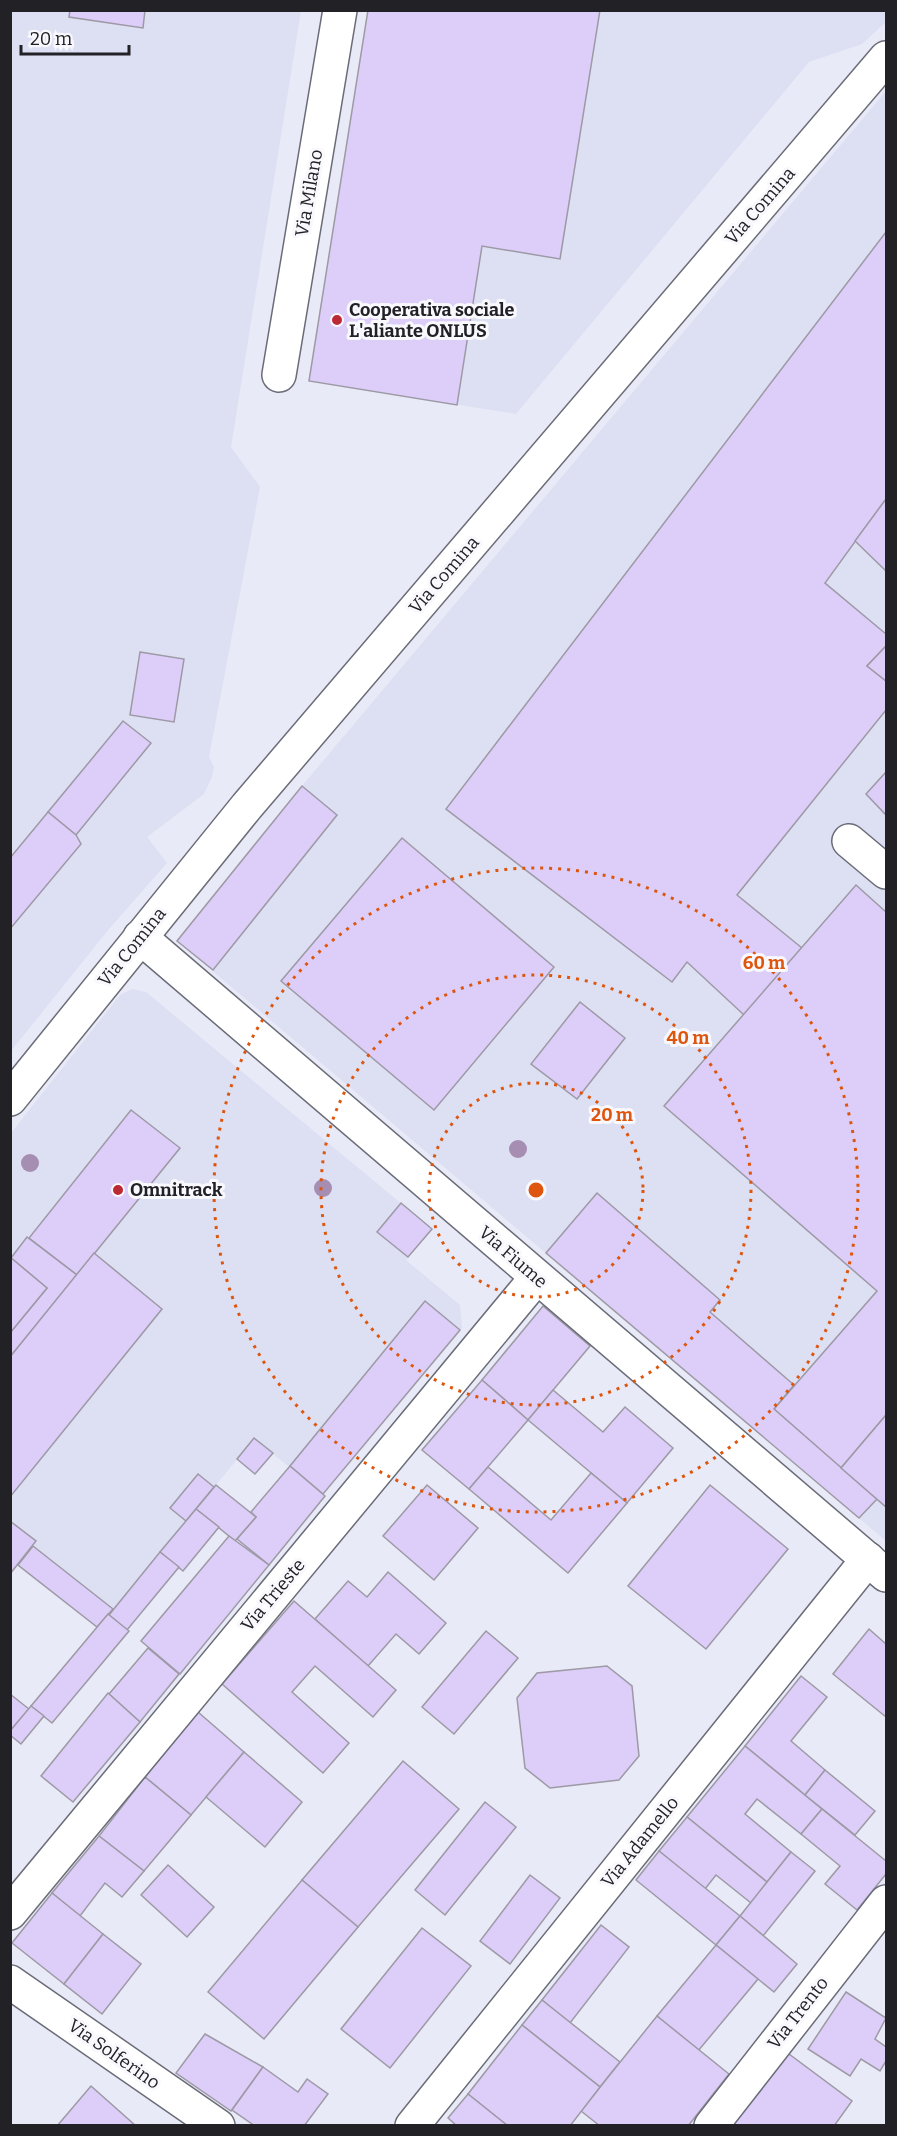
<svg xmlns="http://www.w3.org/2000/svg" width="897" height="2136" viewBox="0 0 897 2136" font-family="Bitter,serif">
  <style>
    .built { fill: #dddff3 }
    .building { fill: #dccef8; stroke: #9d99a5; stroke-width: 1.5 }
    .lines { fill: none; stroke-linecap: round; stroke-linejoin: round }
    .minor-casing { stroke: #6a6c77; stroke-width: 36 }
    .minor { stroke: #fff; stroke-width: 33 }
    .tree { fill: #a68db2 }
    .ring { fill: none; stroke: #de560d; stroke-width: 3; stroke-dasharray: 3 6 }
    .poi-dot { fill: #ba2934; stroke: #f8f8fd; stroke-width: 2 }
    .labels { text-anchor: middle; stroke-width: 6; stroke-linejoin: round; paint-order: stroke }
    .street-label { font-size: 18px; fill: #212126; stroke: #f8f8fd }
    .poi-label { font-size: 18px; font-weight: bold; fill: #212126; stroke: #f8f8fd; text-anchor: start }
    .centre { fill: #de560d; stroke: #f8f8fd; stroke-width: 3 }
    .ring-label { font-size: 18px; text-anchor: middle; font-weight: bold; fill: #de560d; stroke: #f8f8fd; stroke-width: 6; stroke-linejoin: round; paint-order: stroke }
  </style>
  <rect width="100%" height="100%" fill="#e9eaf7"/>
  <g class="built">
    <path d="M11,11h290l-70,436 29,40 -51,270 5,10 -2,10 -8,17 -57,43 20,26 -58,66 -98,122z"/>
    <path d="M368,11h518v11l-24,22 -53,18 -293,352 -207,-33z"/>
    <path d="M886,91v1450l-709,-600 125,-155z"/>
    <path d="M132,989l14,3 286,237 -26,31 54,45 2,23 -139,166 -69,-55 -141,170 -79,-63 -23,28v-441l109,-138z"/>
  </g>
  <g class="building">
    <path d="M70,10h75l-2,18 -74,-11z"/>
    <path d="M368,10h232l-40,249 -78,-13 -25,159 -148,-24z"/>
    <path d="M886,232v267l-61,84 61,51v12l-19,20 19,15v29l-149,185 65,53 -58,67 -57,-53 -15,20 -226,-173z"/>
    <path d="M886,499v72l-31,-30z"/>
    <path d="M886,646v35l-19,-15z"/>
    <path d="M140,652l44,7 -10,63 -44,-7z"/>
    <path d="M123,721l28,22 -75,92 -28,-23z"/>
    <path d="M886,772v43l-20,-21z"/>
    <path d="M302,786l35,29 -124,155 -36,-29z"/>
    <path d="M48,812l28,23 5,9 -71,85v-71z"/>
    <path d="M402,838l152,129 -120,143 -153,-129z"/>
    <path d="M856,885l30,27v503l-45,53 -67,-59 103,-118 -213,-185z"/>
    <path d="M580,1002l45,36 -48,61 -46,-35z"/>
    <path d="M131,1110l49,38 -103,127 -48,-37z"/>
    <path d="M597,1193l123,107 -10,12 84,73 -20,24 103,90 -18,19 -313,-265z"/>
    <path d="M401,1203l31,26 -24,28 -31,-25z"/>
    <path d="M27,1237l50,38 -67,82v-24l37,-45 -36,-30z"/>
    <path d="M94,1253l68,56 -152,188v-140z"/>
    <path d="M10,1257l37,31 -37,45z"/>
    <path d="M425,1301l35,29 -137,164 -33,-28z"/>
    <path d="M543,1306l47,40 -62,74 -46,-40z"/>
    <path d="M482,1380l46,40 -59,69 -47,-39z"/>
    <path d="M553,1390l50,42 22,-25 48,41 -46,55 -99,-83z"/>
    <path d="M886,1415v92l-45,-39z"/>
    <path d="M254,1438l19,15 -18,21 -18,-15z"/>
    <path d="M290,1466l35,30 -56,69 -32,-26 19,-22 -5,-5z"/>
    <path d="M488,1467l63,53 40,-47 36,30 -59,70 -99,-84z"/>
    <path d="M198,1474l16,13 -28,34 -16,-13z"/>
    <path d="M216,1485l40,32 -21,24 -39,-32z"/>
    <path d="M427,1485l51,43 -44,52 -51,-44z"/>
    <path d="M710,1485l78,64 -82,100 -78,-63z"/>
    <path d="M196,1509l23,18 -36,44 -23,-19z"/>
    <path d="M10,1521l26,20 -26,33z"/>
    <path d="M229,1536l40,29 -89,109 -39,-33z"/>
    <path d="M33,1546l80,63 -16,18 -79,-62z"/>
    <path d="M160,1552l19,15 -52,63 -18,-15z"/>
    <path d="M388,1572l58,51 -27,31 -23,-20 -28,32 -53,-47 33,-38 19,16z"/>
    <path d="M294,1601l102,89 -23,27 -58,-51 -23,26 57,51 -26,30 -101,-89z"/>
    <path d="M108,1614l21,17 -77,92 -21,-17z"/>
    <path d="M869,1629l17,15v73l-53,-43z"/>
    <path d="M486,1631l32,27 -64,76 -32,-27z"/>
    <path d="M148,1648l31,26 -39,48 -31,-28z"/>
    <path d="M607,1666l25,20 7,70 -20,24 -69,8 -25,-20 -8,-70 20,-25z"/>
    <path d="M801,1676l26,21 -36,44 34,29 -20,25 -60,-49z"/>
    <path d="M108,1693l32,29 -67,80 -32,-26z"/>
    <path d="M10,1694l19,15 -19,22z"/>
    <path d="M31,1706l13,10 -23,28 -11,-9v-4z"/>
    <path d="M198,1712l46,40 -53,63 -46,-38z"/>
    <path d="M745,1746l77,63 -21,25 -44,-35 -12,15 46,38 -24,30 -80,-65z"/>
    <path d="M244,1752l58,50 -37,45 -59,-50z"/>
    <path d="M403,1761l56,48 -101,118 -56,-47z"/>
    <path d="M825,1770l50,41 -20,24 -50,-40z"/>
    <path d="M145,1777l46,38 -47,56 -45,-35z"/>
    <path d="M485,1802l31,25 -71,88 -30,-25z"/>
    <path d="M822,1809l64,52v13l-29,36 -32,-26 15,-18 -39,-32z"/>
    <path d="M687,1817l80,65 -16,21 -35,-28 -11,14 -46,-38z"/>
    <path d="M99,1836l45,35 -22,26 -17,-14 -25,33 -28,-23z"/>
    <path d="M659,1851l81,65 -24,29 -80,-65z"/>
    <path d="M791,1852l24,19 -52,65 -23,-20z"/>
    <path d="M168,1865l46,42 -27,30 -46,-42z"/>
    <path d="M530,1875l30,23 -50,66 -30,-23z"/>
    <path d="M302,1880l56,47 -94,112 -56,-47z"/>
    <path d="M52,1893l51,41 -39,50 -52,-41z"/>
    <path d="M740,1916l57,48 -23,28 -58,-47z"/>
    <path d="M601,1925l28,22 -59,76 -28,-23z"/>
    <path d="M422,1928l49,38 -81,102 -49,-39z"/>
    <path d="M103,1934l38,30 -39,50 -38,-30z"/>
    <path d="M716,1945l42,34 -60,72 -41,-35z"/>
    <path d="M846,1992l40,26 -11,21 11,8v14l-6,10 -19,-12 -11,17 -42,-27z"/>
    <path d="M542,2000l78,62 -20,25 -78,-62z"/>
    <path d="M657,2016l72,58 -41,52h-88l-19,-15z"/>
    <path d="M522,2025l78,62 -30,39h-62l-40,-32z"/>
    <path d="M205,2034l58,33 -32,44 -55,-38z"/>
    <path d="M785,2051l67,50 -18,25h-104z"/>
    <path d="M263,2067l35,25 9,-13 21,15 -24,32h-49l-23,-16z"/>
    <path d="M91,2086l45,40h-79z"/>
    <path d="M468,2094l40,32h-51l-9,-8z"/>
  </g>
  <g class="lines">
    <g class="minor-casing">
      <g id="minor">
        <path d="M279,375l61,-365"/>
        <path d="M849,841l37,31"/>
        <path d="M140,937l746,638"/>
        <path d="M10,1099l237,-293 639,-748"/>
        <path d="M10,1913l527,-636"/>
        <path d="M10,1982l208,144"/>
        <path d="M412,2126l456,-567"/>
        <path d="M711,2126l175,-224"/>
      </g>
    </g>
    <use href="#minor" class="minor"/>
  </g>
  <g class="tree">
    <circle cx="518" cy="1149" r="9"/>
    <circle cx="30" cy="1163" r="9"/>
    <circle cx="323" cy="1188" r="9"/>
  </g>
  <g class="ring">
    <circle cx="536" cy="1190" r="107"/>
    <circle cx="536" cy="1190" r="215"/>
    <circle cx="536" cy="1190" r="322"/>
  </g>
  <g class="poi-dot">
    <circle cx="337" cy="320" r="6"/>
    <circle cx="118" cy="1190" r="6"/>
  </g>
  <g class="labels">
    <g class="street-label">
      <text transform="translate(309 193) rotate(-80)" y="6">Via Milano</text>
      <text transform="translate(760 206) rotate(-49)" y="6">Via Comina</text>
      <text transform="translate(444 575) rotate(-49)" y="6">Via Comina</text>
      <text transform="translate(132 947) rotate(-51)" y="6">Via Comina</text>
      <text transform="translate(513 1257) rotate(41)" y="6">Via Fiume</text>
      <text transform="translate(273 1595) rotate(-50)" y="6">Via Trieste</text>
      <text transform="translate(640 1842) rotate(-51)" y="6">Via Adamello</text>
      <text transform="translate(798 2013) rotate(-52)" y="6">Via Trento</text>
      <text transform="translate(114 2054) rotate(35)" y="6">Via Solferino</text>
    </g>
    <g class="poi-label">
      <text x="349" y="316">Cooperativa sociale<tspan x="349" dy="21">L'aliante ONLUS</tspan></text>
      <text x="130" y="1196">Omnitrack</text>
    </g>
  </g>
  <circle cx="536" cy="1190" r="9" class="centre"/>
  <g class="ring-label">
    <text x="764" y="969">60 m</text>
    <text x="688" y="1044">40 m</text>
    <text x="612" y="1121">20 m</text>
  </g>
  <rect width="897" height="2136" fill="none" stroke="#212126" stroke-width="24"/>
  <path d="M21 45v9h108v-9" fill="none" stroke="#212126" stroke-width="3"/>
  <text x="30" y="45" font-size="18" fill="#212126" stroke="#f8f8fd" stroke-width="4.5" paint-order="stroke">20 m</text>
</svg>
